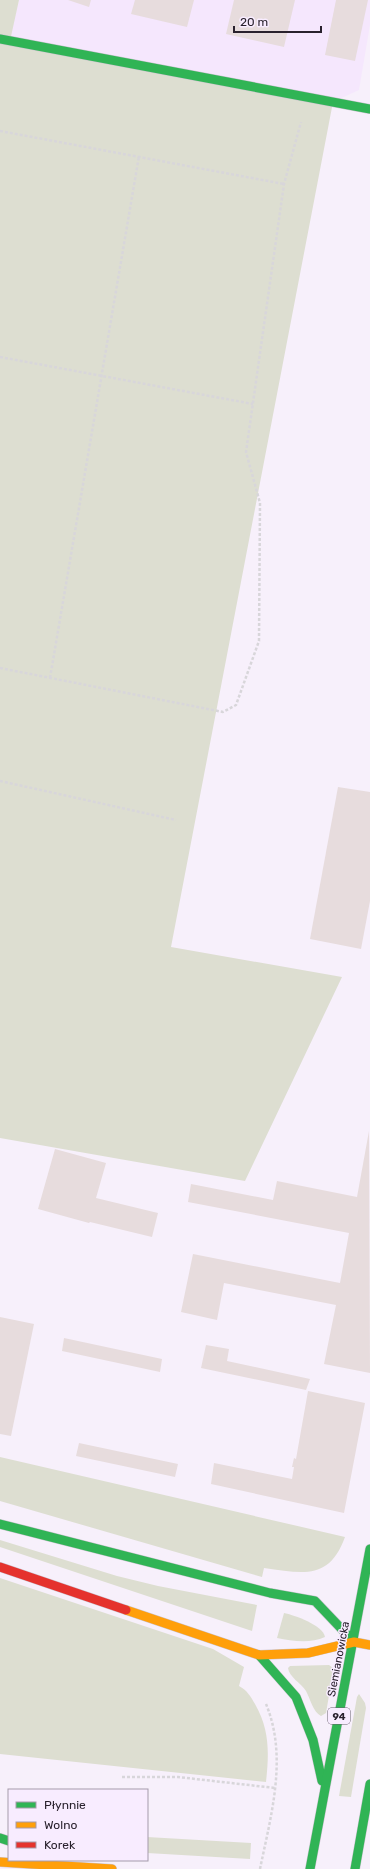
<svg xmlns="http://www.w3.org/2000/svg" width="370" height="1869" viewBox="0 0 370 1869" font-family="Rubik,sans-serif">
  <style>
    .built { fill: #f5e7fd }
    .green { fill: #ddded1 }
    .building { fill: #e7dcdd }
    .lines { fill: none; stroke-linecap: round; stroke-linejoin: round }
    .fast-casing { stroke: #cbc4cf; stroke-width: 10 }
    .slow-casing { stroke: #cbc4cf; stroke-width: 10 }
    .jam-casing { stroke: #cbc4cf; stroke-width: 10 }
    .path { stroke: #d8d6da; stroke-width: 2.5; stroke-dasharray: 3 2; stroke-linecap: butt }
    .fast { stroke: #30b455; stroke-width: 9 }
    .slow { stroke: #ff9f0a; stroke-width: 9 }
    .jam { stroke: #e5322d; stroke-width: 9 }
    .labels { text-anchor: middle; stroke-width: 3; stroke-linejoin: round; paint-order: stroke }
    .shield { fill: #f8ecff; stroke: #675e6c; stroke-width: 1 }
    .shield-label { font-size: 10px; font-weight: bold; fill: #29212d }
    .street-label { font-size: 11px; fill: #29212d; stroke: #f8ecff }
  </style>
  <rect width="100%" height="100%" fill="#f7f0fb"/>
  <path class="built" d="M19,0h351v25l-11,65 -26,12 -324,-61z"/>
  <g class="green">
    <path d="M0,0h19l-9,41 323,61 -162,845 171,30 -97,204 -245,-43z"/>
    <path d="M0,1457l345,80c-16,44 -42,36 -81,31l-2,9 -262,-76z"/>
    <path d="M0,1540l117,36 41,10 99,19 -5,26 -252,-84z"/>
    <path d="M0,1578l213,71 31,18 -5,19c8,4 12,11 16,18 15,26 14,50 11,78l-266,-28z"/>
    <path d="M284,1613c10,2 39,12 41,24 -15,7 -33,4 -48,1z"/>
    <path d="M329,1665l4,3v4l-7,41 -5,3c-8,-4 -11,-18 -15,-25 -5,-8 -17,-14 -18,-23l2,-2z"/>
    <path d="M359,1694l6,9 1,5 -15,89 -12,-1 18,-99z"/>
    <path d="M147,1837l104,6 -1,16 -103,-6z"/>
  </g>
  <g class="building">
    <path d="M68,0h23l-2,7z"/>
    <path d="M135,0h59l-7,27 -56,-13z"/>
    <path d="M234,0h61l-11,47 -58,-13z"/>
    <path d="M336,0h32l-13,61 -30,-6z"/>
    <path d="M338,787l32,5v109l-9,48 -51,-10z"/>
    <path d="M369,1131l1,242 -46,-9 12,-59 -112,-22 -7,37 -36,-8 12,-58 147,29 9,-50 -161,-31 3,-18 82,16 4,-19 80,16z"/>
    <path d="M55,1149l51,14 -10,35 62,15 -6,24 -62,-15 -1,1 -51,-14z"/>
    <path d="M0,1317l34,7 -23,112 -11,-2z"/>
    <path d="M64,1338l98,21 -2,13 -98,-21z"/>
    <path d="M206,1345l23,4 -2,12 83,18 -4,11 -105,-22z"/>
    <path d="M308,1391l57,12 -21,110 -133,-29 3,-21 78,16 2,-12h-2l2,-9 2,1z"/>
    <path d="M79,1443l99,21 -3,13 -99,-21z"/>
  </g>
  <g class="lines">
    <g class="fast-casing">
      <g id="fast">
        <path d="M0,39l370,70"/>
        <path d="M0,1524l270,69 45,8 39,41"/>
        <path d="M259,1655l37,42 17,43 9,41"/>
        <path d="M0,1838l9,3"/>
        <path d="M310,1869l60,-320"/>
        <path d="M355,1869l15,-85"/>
      </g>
    </g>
    <g class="slow-casing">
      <g id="slow">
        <path d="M126,1610l133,45 49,-2 46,-11 16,3"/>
        <path d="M0,1862l112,7"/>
      </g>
    </g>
    <g class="jam-casing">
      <path id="jam" d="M0,1567l126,43"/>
    </g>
    <g class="path">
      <path d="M0,131l284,53"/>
      <path d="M0,357l253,47"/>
      <path d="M0,668l223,44 13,-7 23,-64 1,-138 -14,-51 38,-268 17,-62"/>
      <path d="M50,678l89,-522"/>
      <path d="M0,781l176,39"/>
      <path d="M122,1777h56l97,11"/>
      <path d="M260,1869c11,-54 28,-112 6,-165"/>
    </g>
    <use href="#fast" class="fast"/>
    <use href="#slow" class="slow"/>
    <use href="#jam" class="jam"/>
  </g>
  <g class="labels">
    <rect class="shield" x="328" y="1708" width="22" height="16" rx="3"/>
    <g class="shield-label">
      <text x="339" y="1720">94</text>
    </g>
    <g class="street-label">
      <text transform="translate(338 1659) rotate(-79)" y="4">Siemianowicka</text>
    </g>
  </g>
  <rect x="8" y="1789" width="140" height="72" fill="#f8ecff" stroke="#a59bab"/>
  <rect x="16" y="1802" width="20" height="6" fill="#30b455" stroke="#a59bab"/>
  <text x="44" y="1809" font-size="12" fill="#29212d">Płynnie</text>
  <rect x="16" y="1822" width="20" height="6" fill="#ff9f0a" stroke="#a59bab"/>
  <text x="44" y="1829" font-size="12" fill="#29212d">Wolno</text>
  <rect x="16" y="1842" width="20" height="6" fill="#e5322d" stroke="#a59bab"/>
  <text x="44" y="1849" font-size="12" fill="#29212d">Korek</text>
  <path d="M234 26v6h87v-6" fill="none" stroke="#29212d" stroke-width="2"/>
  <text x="240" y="26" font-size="12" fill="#29212d" stroke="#f8ecff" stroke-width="3" paint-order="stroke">20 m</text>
</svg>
